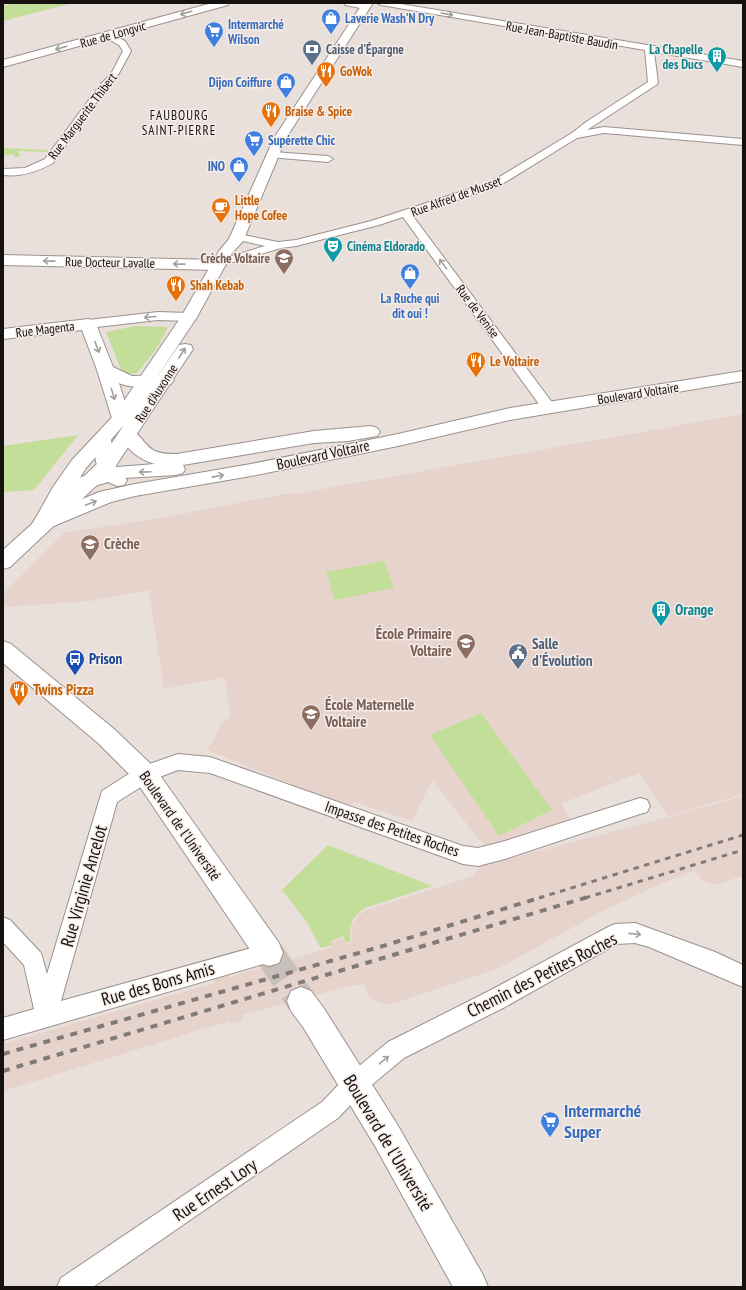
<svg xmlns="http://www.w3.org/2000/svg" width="746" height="1290" viewBox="0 0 746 1290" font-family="'PT Sans Narrow',sans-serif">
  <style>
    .built { fill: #e6d4cc }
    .green { fill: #c3de98 }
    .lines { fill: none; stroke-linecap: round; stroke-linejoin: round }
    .secondary-tunnel { stroke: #c9c0bc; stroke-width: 30; stroke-dasharray: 30 15; stroke-linecap: butt }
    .minor-casing { stroke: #9b918d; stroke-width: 2 }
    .tertiary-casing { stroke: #9b918d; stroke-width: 2 }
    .secondary-casing { stroke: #9b918d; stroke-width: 2 }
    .minor { fill: #fff; fill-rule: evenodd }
    .tertiary { fill: #fff; fill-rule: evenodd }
    .secondary { fill: #fff; fill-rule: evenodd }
    .rail-far1 { stroke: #817b78; stroke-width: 3; stroke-dasharray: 5.5 5.5; stroke-linecap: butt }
    .rail { stroke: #817b78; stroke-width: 4; stroke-dasharray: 7 7; stroke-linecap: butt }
    .oneway { stroke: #a1a09f }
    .labels { text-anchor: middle; stroke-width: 3; stroke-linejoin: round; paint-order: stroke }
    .far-shop-label { font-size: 13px; font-weight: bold; fill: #366cbe; stroke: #f6ece8; text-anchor: start }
    .far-street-label { font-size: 13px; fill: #14110f; stroke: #f6ece8 }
    .far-service-label { font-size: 13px; font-weight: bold; fill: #4e5e75; stroke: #f6ece8; text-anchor: start }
    .far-culture-label { font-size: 13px; font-weight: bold; fill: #0d838f; stroke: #f6ece8; text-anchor: end }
    .far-food-label { font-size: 13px; font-weight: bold; fill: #c56008; stroke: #f6ece8; text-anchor: start }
    .far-neighbourhood-label { font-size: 13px; letter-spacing: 1px; fill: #14110f; stroke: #f6ece8 }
    .far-education-label { font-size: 13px; font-weight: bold; fill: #785e54; stroke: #f6ece8; text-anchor: end }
    .street-label { font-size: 15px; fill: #14110f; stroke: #f6ece8 }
    .education-label { font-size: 15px; font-weight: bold; fill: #785e54; stroke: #f6ece8; text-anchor: start }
    .culture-label { font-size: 15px; font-weight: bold; fill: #0d838f; stroke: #f6ece8; text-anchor: start }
    .service-label { font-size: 15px; font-weight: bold; fill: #4e5e75; stroke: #f6ece8; text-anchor: start }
    .transit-label { font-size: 15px; font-weight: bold; fill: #164399; stroke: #f6ece8; text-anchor: start }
    .food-label { font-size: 15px; font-weight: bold; fill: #c56008; stroke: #f6ece8; text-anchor: start }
    .near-street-label { font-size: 18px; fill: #14110f; stroke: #f6ece8 }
    .near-shop-label { font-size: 18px; font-weight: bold; fill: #366cbe; stroke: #f6ece8; text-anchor: start }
  </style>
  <rect width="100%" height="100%" fill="#e9dfdb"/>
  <g class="built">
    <path d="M743,414v380l-75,22 -29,-43 -78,31 10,16 -39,15 -46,11 -9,-9 -45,-57 -20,41 -58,-19 -7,5 -140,-57 9,-14 4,-12 11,-8 -6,-39 -61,12 -15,-99 -59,11 -87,6v-13l61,-61 101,-16 120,-23 14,-1z"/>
    <path d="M743,796v80l-23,7 -7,1 -11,-4 -7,-9 -35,13 -59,28 -102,56 -105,35 -11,1 -9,-4 -7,-7 -3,-9 -15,2 -106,29v5l-13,4 -1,-3 -226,70v-47l211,-61 -1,-6 14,-4 2,4 4,-1 93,-27 7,-3 -2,-4 12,-4 3,6 6,-2 -1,-16 7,-10 8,-6 108,-34 4,-9 190,-50z"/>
  </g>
  <g class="green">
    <path d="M15,3h58l-70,18v-15z"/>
    <path d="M3,148l45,2 -1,2 -29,-1 2,5 -5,1 -2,-3 -10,2z"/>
    <path d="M135,326l33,1 -11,21 -20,25 -14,1 -17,-42z"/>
    <path d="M78,435l-44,55 -31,2v-46z"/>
    <path d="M384,561l10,27 -59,12 -9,-28z"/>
    <path d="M481,713l71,97 -53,26 -69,-101z"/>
    <path d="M328,845l104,41 -67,22c-13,9 -17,17 -14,32l-5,3 -3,-7 -12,5 1,4 -9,3 -3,-1 -13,-25 -25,-32z"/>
  </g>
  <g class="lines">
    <path class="secondary-tunnel" d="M269,953l32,48"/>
    <g class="minor-casing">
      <g id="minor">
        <path d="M377,3h18l348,58v6l-89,-15 4,31 -2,2 -69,45 17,-3 139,12v6l-139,-12 -27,5 -78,48 -87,29 142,190 2,3 -2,3 -5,1 -5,-1 -141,-194 -24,8 -83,21 -15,2 -48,14 -4,-1 -2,-2 2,-2 36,-11 -31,-7 -2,-2 2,-2 4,-1 40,8 18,-2 75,-19 120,-39 81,-49 14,-11 62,-40 -3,-32 -264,-45z"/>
        <path d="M108,32l17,9 6,10 -14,26 -11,12 -53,74c-16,9 -32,14 -50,12v-6l22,-1 20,-9 55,-74 11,-11 12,-23 -4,-6 -14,-8 -1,-2 1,-2z"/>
        <path d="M273,152l55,4 5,3 -5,3 -59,-5 -1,-2 1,-2z"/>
        <path d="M158,312l31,1 4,1 2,3 -2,3 -4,1 -31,-1 -70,8 -4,-1 -2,-3 2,-3 4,-1z"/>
        <path d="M178,754l32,3 253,89 15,2 27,-7 135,-43 7,2 3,6 -3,6 -7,2 -135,45 -27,7 -15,-2 -253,-91 -32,-3 -26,10 -35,22 -56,199 208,-58 8,3 3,7 -3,7 -274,80v-22l31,-9 -10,-44 -21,-23v-25l7,3 31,33 6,21 55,-183 36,-23z"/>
        <path d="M635,923l80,29 28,13v22l-94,-40 -14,-4 -18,1 -112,63 -101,51 -42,35 -24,25 -245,169h-36l4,-9 261,-176 24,-25 42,-35 101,-51 119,-64 7,-3z"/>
      </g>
    </g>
    <g class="tertiary-casing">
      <g id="tertiary">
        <path d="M212,3h17l-1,2 -225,62v-7z"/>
        <path d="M344,3h21l5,3 -5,3 -20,-4z"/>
        <path d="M3,255l215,5 5,2 3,3 -3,3 -5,2 -215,-5z"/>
        <path d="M88,319l6,2 2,3 17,43 19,9 33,-1 6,1 3,4 -3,4c-13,3 -40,5 -52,-1l11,35 -3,4 -6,2 -6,-2 -3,-4 -15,-48 -15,-40 -79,9v-10z"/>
        <path d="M743,371v10l-233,39 -112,26 -147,30 -116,20 -24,6 -69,29 -7,-2 -3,-5 3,-5 64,-27 36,-8 116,-20 147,-30 112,-26z"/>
        <path d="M371,426l6,2 3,4 -3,4 -29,5 -34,2 -131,22 2,4 -2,4 -7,2 -51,3 2,2 -3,5 -7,1 -9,-4 -29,9 -7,-1 -3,-5 3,-5 28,-9 -4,-9 -3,-22 3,-4 6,-2 6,2 3,4 5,27 39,-3c-17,-5 -27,-14 -36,-29l3,-4c17,-5 19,13 33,20 6,3 15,3 22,3l137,-23z"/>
      </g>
    </g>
    <g class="secondary-casing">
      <g id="secondary">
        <path d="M363,3h10l-87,135 -43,103 -11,12 -35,64 -48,72 30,-44 6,-1 6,1 2,4 -80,121 -103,97 -7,2v-19l30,-27 20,-36 19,-27 43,-46 66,-97 38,-66 10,-12 45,-101zM124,425l-25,37 -23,22 10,-16z"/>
        <path d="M3,641l8,3 103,85 40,38 125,176 4,10 -4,10 -10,3 -10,-3 -123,-182 -38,-38 -95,-80z"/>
        <path d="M301,987l10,4 12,16 74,117 86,151 5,12h-35l-78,-141 -72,-119 -12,-16 -4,-10 4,-10z"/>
      </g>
    </g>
    <use href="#minor" class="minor"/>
    <use href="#tertiary" class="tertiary"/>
    <use href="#secondary" class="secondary"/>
    <g class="rail-far1">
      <path d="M539,898l204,-63"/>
      <path d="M585,898l158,-48"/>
    </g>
    <g class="rail">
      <path d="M3,1054l380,-108 159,-49"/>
      <path d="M3,1071l585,-174"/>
    </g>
  </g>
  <defs><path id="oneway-shaft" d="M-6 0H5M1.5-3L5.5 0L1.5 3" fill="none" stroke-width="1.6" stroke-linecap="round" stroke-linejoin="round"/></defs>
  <g class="oneway">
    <use href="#oneway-shaft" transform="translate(186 13) rotate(164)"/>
    <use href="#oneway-shaft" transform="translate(447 14) rotate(10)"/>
    <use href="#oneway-shaft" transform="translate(61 48) rotate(164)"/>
    <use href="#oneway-shaft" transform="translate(49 261) rotate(-179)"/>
    <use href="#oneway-shaft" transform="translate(179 264) rotate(-179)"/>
    <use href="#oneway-shaft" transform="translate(443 264) rotate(-127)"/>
    <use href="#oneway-shaft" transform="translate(150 317) rotate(175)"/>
    <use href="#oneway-shaft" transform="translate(97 347) rotate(69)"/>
    <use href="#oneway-shaft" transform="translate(182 353) rotate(-58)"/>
    <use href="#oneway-shaft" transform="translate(113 394) rotate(73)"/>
    <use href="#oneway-shaft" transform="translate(145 472) rotate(178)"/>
    <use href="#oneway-shaft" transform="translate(218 476) rotate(-11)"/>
    <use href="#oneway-shaft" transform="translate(91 503) rotate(-22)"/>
    <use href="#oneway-shaft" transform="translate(635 934) rotate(6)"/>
    <use href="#oneway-shaft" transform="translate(384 1060) rotate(-40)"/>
  </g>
  <defs>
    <g id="shop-pin" transform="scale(1)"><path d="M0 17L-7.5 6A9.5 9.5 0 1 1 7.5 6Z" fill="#3f7fe0" stroke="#f6ece8"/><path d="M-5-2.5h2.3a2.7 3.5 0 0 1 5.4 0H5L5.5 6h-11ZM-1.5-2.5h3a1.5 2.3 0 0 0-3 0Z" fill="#fff"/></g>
    <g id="supermarket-pin" transform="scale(1)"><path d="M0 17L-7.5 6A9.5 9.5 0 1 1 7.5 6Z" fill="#3f7fe0" stroke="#f6ece8"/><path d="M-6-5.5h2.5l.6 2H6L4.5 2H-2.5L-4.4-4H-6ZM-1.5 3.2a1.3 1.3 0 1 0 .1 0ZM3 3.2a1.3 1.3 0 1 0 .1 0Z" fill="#fff"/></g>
    <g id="bank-pin" transform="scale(1)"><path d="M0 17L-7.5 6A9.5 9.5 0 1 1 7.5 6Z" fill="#5c6f8a" stroke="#f6ece8"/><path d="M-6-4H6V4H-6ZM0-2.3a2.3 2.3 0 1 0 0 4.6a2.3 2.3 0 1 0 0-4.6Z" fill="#fff"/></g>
    <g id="building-pin" transform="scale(1)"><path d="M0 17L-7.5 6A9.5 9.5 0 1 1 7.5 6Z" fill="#0f9aa8" stroke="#f6ece8"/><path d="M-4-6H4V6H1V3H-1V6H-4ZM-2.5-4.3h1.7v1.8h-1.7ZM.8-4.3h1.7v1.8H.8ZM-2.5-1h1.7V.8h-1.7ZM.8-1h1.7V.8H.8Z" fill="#fff"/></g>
    <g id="restaurant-pin" transform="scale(1)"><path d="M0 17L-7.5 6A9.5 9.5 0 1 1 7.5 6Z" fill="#e8710a" stroke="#f6ece8"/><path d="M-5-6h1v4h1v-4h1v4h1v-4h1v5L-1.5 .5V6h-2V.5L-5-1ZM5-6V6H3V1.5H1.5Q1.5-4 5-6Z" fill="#fff"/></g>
    <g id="cafe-pin" transform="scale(1)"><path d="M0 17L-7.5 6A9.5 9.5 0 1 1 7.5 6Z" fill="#e8710a" stroke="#f6ece8"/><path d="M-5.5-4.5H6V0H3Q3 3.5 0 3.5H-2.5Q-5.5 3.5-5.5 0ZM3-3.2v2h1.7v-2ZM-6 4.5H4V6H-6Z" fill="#fff"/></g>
    <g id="theatre-pin" transform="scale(1)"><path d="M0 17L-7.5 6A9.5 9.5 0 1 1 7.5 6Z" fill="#0f9aa8" stroke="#f6ece8"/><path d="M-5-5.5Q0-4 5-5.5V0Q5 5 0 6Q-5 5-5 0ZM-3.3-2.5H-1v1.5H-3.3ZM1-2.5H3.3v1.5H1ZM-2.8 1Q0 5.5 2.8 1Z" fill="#fff"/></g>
    <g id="school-pin" transform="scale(1)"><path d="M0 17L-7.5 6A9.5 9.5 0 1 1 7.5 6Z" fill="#8d6e63" stroke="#f6ece8"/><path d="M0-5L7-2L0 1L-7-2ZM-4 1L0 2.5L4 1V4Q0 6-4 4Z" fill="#fff"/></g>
    <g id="civic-pin" transform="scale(1)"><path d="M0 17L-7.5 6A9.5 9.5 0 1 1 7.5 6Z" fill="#5c6f8a" stroke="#f6ece8"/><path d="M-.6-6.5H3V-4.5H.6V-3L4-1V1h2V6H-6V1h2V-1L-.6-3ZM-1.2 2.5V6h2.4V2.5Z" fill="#fff"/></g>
    <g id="bus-pin" transform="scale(1)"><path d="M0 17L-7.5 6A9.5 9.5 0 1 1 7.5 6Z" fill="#1a4fb4" stroke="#f6ece8"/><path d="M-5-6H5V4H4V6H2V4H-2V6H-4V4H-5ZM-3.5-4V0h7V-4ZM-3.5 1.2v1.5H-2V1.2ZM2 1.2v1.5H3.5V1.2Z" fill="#fff"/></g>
  </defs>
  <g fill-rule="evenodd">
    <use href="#shop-pin" x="331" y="18"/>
    <use href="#supermarket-pin" x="214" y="31"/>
    <use href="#bank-pin" x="312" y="49"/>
    <use href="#building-pin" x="717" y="56"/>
    <use href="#restaurant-pin" x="326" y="71"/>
    <use href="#shop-pin" x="286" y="82"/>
    <use href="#restaurant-pin" x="271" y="111"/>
    <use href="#supermarket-pin" x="254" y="140"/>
    <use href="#shop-pin" x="239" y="166"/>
    <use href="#cafe-pin" x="221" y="207"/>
    <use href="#theatre-pin" x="333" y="246"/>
    <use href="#school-pin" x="284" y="258"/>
    <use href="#shop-pin" x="410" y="273"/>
    <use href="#restaurant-pin" x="176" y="285"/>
    <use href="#restaurant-pin" x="476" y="361"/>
    <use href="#school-pin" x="90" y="544"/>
    <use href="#building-pin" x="661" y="610"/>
    <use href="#school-pin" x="466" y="643"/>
    <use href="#civic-pin" x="518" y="653"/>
    <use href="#bus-pin" x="75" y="659"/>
    <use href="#restaurant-pin" x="19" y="690"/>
    <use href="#school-pin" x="311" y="714"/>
    <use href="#supermarket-pin" x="550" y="1121"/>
  </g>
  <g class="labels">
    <g class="far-shop-label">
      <text x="345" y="23">Laverie Wash'N Dry</text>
      <text x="228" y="29">Intermarché<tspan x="228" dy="15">Wilson</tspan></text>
      <text x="272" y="87" text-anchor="end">Dijon Coiffure</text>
      <text x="268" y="145">Supérette Chic</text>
      <text x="225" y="171" text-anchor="end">INO</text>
      <text x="410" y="303" text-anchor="middle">La Ruche qui<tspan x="410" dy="15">dit oui !</tspan></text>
    </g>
    <g class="far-street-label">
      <text transform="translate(113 34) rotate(-16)" y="5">Rue de Longvic</text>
      <text transform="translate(562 35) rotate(10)" y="5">Rue Jean-Baptiste Baudin</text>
      <text transform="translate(82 116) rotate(-53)" y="5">Rue Marguerite Thibert</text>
      <text transform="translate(456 196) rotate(-20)" y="5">Rue Alfred de Musset</text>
      <text transform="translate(110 262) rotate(1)" y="5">Rue Docteur Lavalle</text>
      <text transform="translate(478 311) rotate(53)" y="5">Rue de Venise</text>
      <text transform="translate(45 329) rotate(-7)" y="5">Rue Magenta</text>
      <text transform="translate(156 393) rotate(-57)" y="5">Rue d'Auxonne</text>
      <text transform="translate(638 393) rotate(-9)" y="5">Boulevard Voltaire</text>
    </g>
    <g class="far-service-label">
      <text x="326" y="54">Caisse d'Épargne</text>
    </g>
    <g class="far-culture-label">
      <text x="703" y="54">La Chapelle<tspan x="703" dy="15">des Ducs</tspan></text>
      <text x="347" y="251" text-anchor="start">Cinéma Eldorado</text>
    </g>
    <g class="far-food-label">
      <text x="340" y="76">GoWok</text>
      <text x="285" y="116">Braise &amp; Spice</text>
      <text x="235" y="205">Little<tspan x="235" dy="15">Hope Cofee</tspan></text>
      <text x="190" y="290">Shah Kebab</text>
      <text x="490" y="366">Le Voltaire</text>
    </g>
    <g class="far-neighbourhood-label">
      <text x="179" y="120">FAUBOURG<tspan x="179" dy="15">SAINT-PIERRE</tspan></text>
    </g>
    <g class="far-education-label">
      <text x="270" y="263">Crèche Voltaire</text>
    </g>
    <g class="street-label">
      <text transform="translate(323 455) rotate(-12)" y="5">Boulevard Voltaire</text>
      <text transform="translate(180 826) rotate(55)" y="5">Boulevard de l'Université</text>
      <text transform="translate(392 829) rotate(19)" y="5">Impasse des Petites Roches</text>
    </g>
    <g class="education-label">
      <text x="104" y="549">Crèche</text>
      <text x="452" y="639" text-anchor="end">École Primaire<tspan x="452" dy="17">Voltaire</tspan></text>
      <text x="325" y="710">École Maternelle<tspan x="325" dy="17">Voltaire</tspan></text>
    </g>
    <g class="culture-label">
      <text x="675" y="615">Orange</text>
    </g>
    <g class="service-label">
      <text x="532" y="649">Salle<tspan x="532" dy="17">d'Évolution</tspan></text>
    </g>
    <g class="transit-label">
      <text x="89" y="664">Prison</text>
    </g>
    <g class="food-label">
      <text x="33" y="695">Twins Pizza</text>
    </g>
    <g class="near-street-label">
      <text transform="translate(84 886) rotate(-74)" y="6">Rue Virginie Ancelot</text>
      <text transform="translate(542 975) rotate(-27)" y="6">Chemin des Petites Roches</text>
      <text transform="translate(158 984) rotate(-16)" y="6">Rue des Bons Amis</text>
      <text transform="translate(388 1143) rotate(59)" y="6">Boulevard de l'Université</text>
      <text transform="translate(215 1190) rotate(-34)" y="6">Rue Ernest Lory</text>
    </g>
    <g class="near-shop-label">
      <text x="564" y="1117">Intermarché<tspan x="564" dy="21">Super</tspan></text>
    </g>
  </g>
  <rect width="746" height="1290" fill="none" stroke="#14110f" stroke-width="8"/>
</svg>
